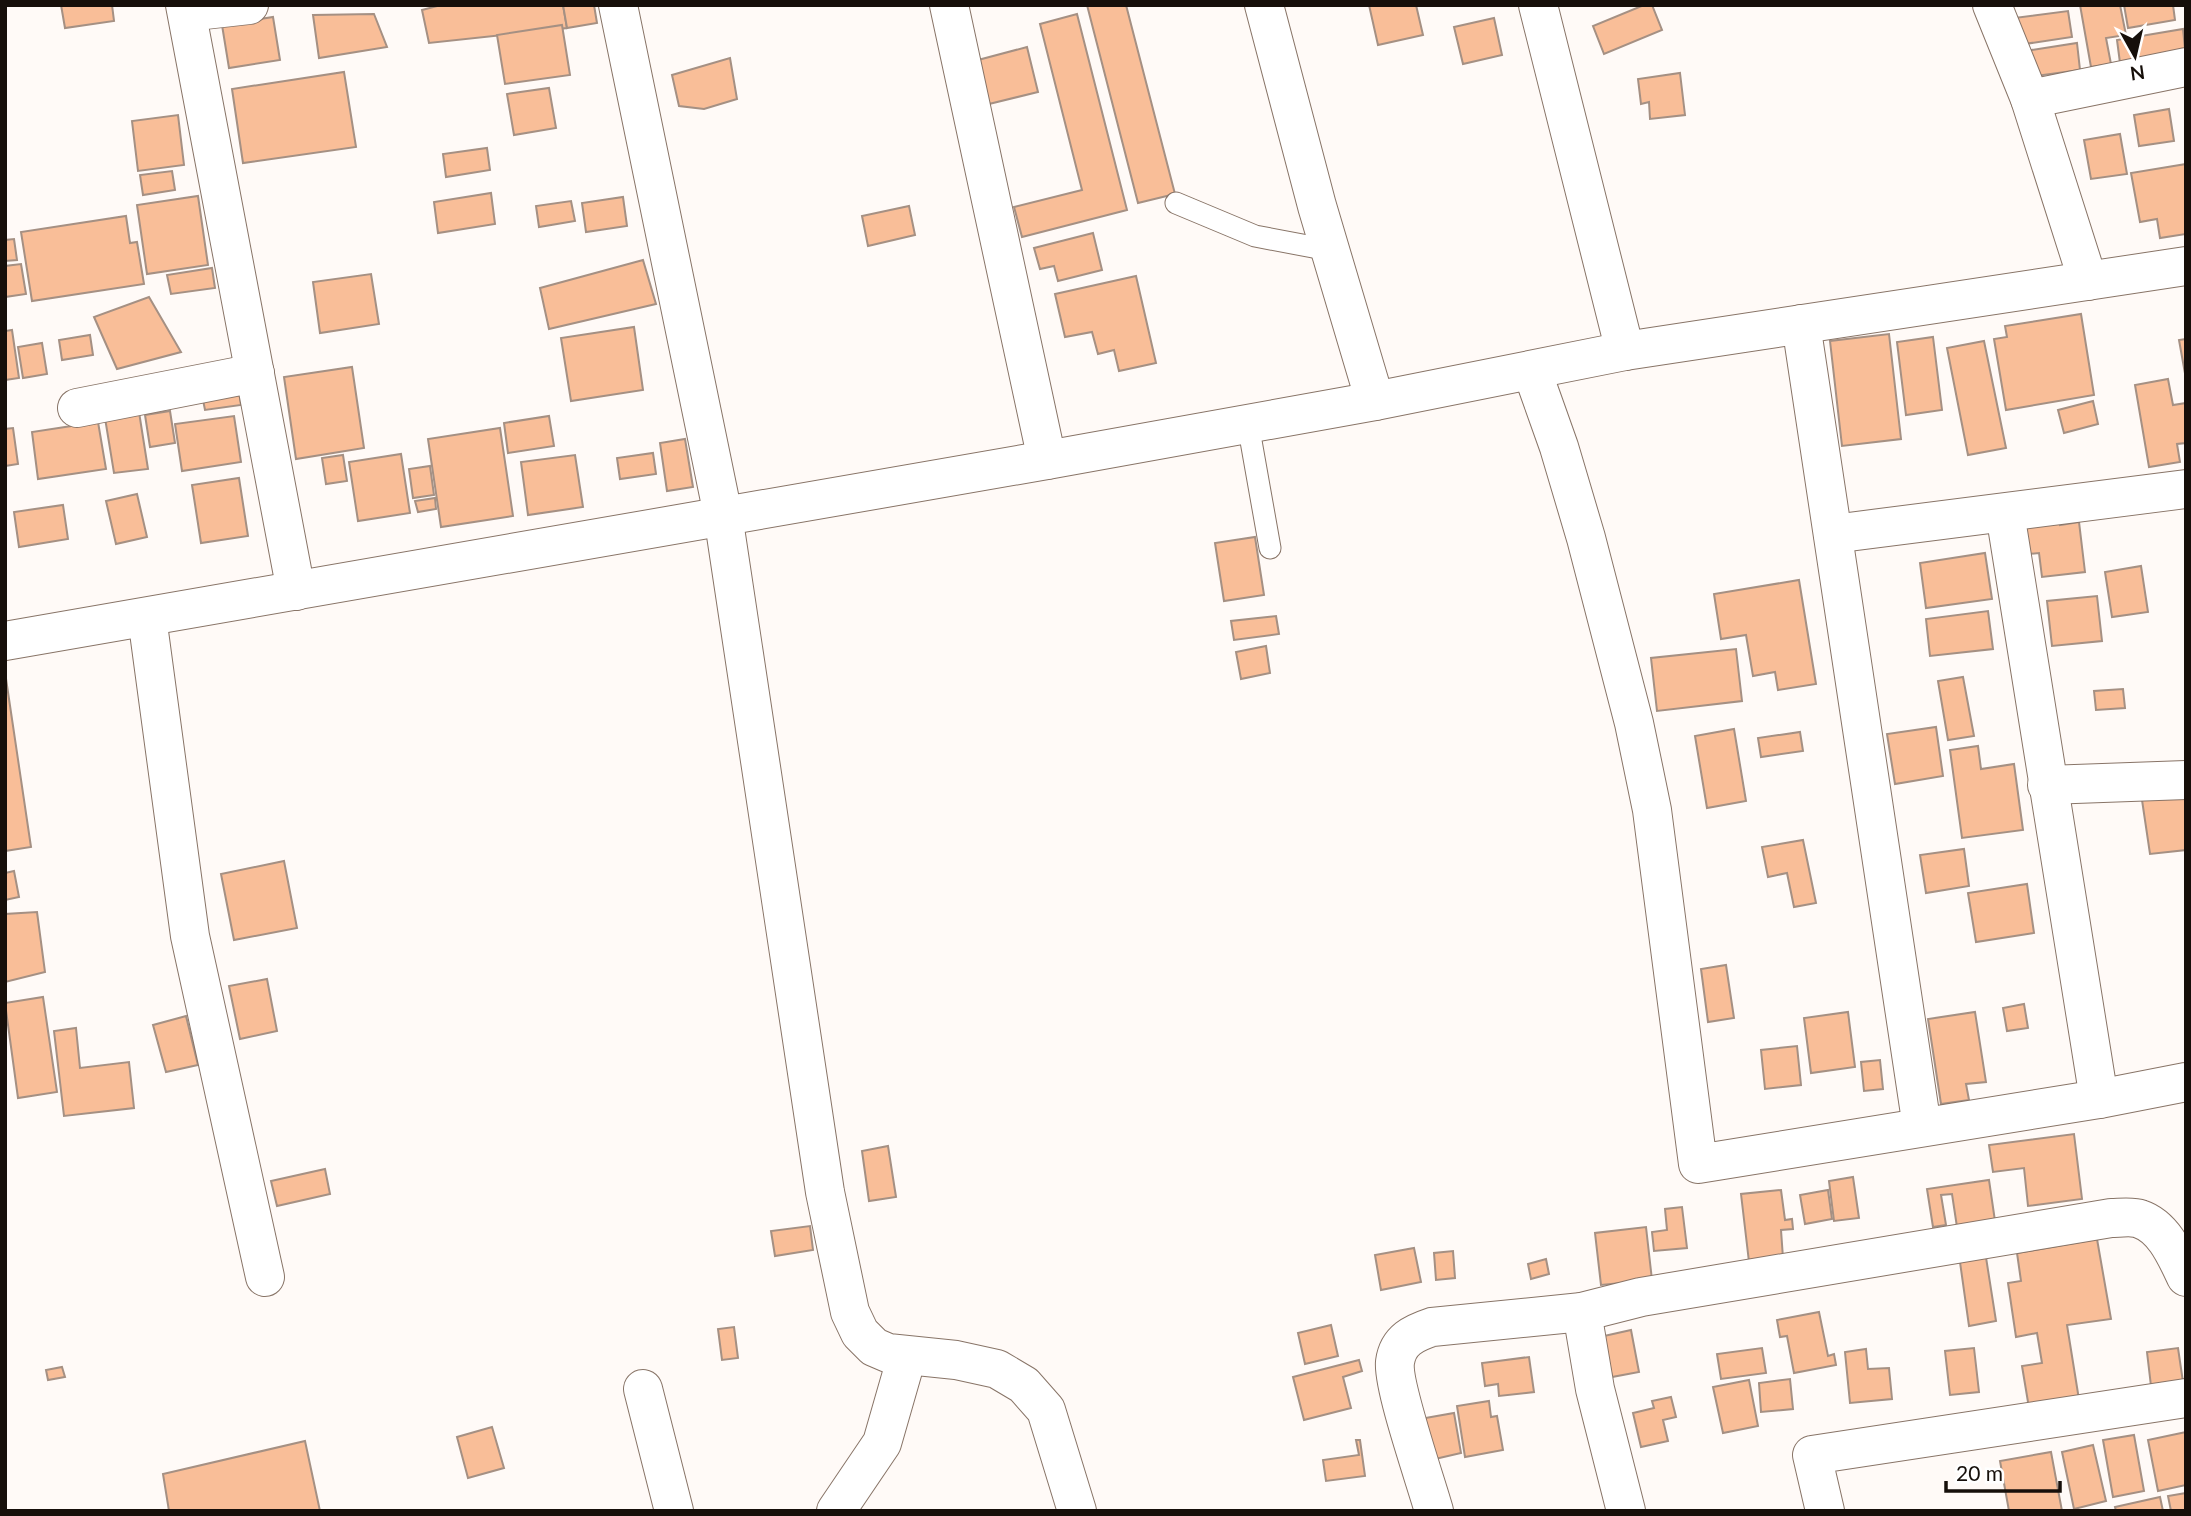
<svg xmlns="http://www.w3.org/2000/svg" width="2191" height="1516" viewBox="0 0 2191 1516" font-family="Lato,sans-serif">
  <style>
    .building { fill: #f9be98; stroke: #a59083; stroke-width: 2 }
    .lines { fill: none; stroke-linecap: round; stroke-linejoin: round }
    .lane-casing { stroke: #887467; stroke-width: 23 }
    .street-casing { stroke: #887467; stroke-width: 40 }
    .lane { stroke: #fff; stroke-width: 21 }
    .street { stroke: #fff; stroke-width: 38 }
  </style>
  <rect width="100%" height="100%" fill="#fffaf7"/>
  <g class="building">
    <path d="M61,5h51l2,16 -49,7z"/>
    <path d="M441,5h122l4,23 -138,15 -7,-33z"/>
    <path d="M563,5h31l3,18 -30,5z"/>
    <path d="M1087,5h39l49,189 -37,9z"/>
    <path d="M1369,5h47l7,30 -45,10z"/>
    <path d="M1644,5h8l10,25 -58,24 -11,-28z"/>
    <path d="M2080,5h40l6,30 -20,3 5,26 -20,3z"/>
    <path d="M2124,5h49l2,15 -47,8z"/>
    <path d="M2068,11l4,26 -54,8 -4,-27z"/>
    <path d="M374,14l13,33 -68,11 -6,-43z"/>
    <path d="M1077,14l50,196 -105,27 -8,-30 68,-17 -42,-166z"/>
    <path d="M273,17l7,43 -51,8 -7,-43z"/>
    <path d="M1494,18l8,37 -39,9 -9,-37z"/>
    <path d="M562,25l8,50 -65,9 -8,-49z"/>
    <path d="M2183,29l3,30 -66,4 -3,-23z"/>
    <path d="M2077,43l3,27 -51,7 -4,-26z"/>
    <path d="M1027,47l11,45 -49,12 -11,-44z"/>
    <path d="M730,58l7,41 -33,10 -25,-3 -7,-31z"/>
    <path d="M344,72l12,75 -113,16 -11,-74z"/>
    <path d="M1680,73l5,42 -35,4 -1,-17 -8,2 -3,-25z"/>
    <path d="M549,88l7,40 -42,7 -7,-41z"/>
    <path d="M2169,109l5,32 -35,5 -5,-31z"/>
    <path d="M178,115l6,50 -46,6 -6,-50z"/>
    <path d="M2120,134l7,40 -36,5 -7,-39z"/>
    <path d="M487,148l3,22 -44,7 -3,-23z"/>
    <path d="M2186,164v70l-26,4 -3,-19 -17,3 -9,-49z"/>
    <path d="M172,171l3,19 -32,5 -3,-20z"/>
    <path d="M491,193l4,31 -57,9 -4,-31z"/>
    <path d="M198,196l10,69 -61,9 -10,-69z"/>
    <path d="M623,197l4,29 -41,6 -4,-29z"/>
    <path d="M571,201l4,20 -36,6 -3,-21z"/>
    <path d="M909,206l6,29 -47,11 -6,-30z"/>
    <path d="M126,216l4,27 7,-1 7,42 -112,17 -11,-69z"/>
    <path d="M1093,233l9,37 -44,11 -4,-15 -14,3 -6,-21z"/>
    <path d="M14,239l3,21 -12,1v-21z"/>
    <path d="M643,260l13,44 -107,25 -9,-41z"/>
    <path d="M21,264l5,30 -21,3v-31z"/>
    <path d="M212,268l3,20 -44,6 -4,-19z"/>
    <path d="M371,274l8,50 -59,9 -7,-51z"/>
    <path d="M1136,276l20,87 -37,8 -5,-21 -16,4 -6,-22 -27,5 -10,-43z"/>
    <path d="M149,297l32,55 -64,17 -23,-52z"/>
    <path d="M2081,314l13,81 -88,15 -12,-71 13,-2 -2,-11z"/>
    <path d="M634,327l9,63 -72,11 -10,-63z"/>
    <path d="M12,330l7,48 -14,2v-49z"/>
    <path d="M1889,334l12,105 -59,7 -12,-105z"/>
    <path d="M90,335l3,20 -31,5 -3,-20z"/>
    <path d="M1933,337l9,73 -36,5 -9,-73z"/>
    <path d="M2186,339v40l-7,-39z"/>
    <path d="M1984,341l22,107 -38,7 -21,-107z"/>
    <path d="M42,343l5,31 -24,4 -5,-31z"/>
    <path d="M352,367l12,81 -68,11 -12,-82z"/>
    <path d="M2168,379l5,26 13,-2v40l-9,1 3,18 -31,5 -14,-82z"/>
    <path d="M238,385l3,20 -36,5 -4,-20z"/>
    <path d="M2093,401l5,23 -34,9 -6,-23z"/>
    <path d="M170,411l5,32 -25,4 -5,-32z"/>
    <path d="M139,412l9,57 -34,4 -9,-55z"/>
    <path d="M234,416l7,46 -59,9 -7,-47z"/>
    <path d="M549,416l5,30 -46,7 -4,-30z"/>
    <path d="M98,422l8,47 -68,10 -6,-47z"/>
    <path d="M13,428l5,36 -13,2v-37z"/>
    <path d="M500,428l13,88 -72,11 -13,-88z"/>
    <path d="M685,439l8,48 -26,4 -7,-48z"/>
    <path d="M653,453l3,21 -36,5 -3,-21z"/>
    <path d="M401,454l9,59 -52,8 -9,-59z"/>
    <path d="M343,455l4,26 -21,3 -4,-26z"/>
    <path d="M575,455l8,52 -55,8 -7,-53z"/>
    <path d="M430,466l4,29 -21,3 -4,-29z"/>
    <path d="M239,478l9,58 -47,7 -9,-58z"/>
    <path d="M137,494l10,43 -31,7 -10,-43z"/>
    <path d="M435,498l1,11 -18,3 -3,-11z"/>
    <path d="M63,505l5,34 -49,8 -5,-35z"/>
    <path d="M2059,515l1,10 19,-3 6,50 -43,5 -3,-24 -11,1 -3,-29z"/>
    <path d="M1255,537l9,58 -40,6 -9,-58z"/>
    <path d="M1985,553l7,46 -66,9 -6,-45z"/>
    <path d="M2141,566l7,46 -36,5 -7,-45z"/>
    <path d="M1799,580l17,104 -38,6 -3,-18 -22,4 -7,-41 -25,4 -7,-45z"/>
    <path d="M2097,596l5,45 -50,5 -5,-45z"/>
    <path d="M1988,611l5,38 -63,7 -4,-37z"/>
    <path d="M1276,616l3,18 -45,6 -3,-19z"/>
    <path d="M1266,646l4,27 -29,6 -5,-27z"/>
    <path d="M1736,649l6,52 -85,10 -6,-53z"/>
    <path d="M5,672l26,175 -26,4z"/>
    <path d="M1963,677l11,59 -26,4 -10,-59z"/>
    <path d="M2123,689l2,19 -29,2 -2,-19z"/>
    <path d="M1936,727l7,49 -48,8 -8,-50z"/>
    <path d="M1734,729l12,72 -39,7 -12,-72z"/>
    <path d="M1800,732l3,19 -42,6 -3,-19z"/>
    <path d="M1978,746l3,23 33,-5 9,66 -61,8 -12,-88z"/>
    <path d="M2186,793v57l-36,4 -8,-54z"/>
    <path d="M1803,840l13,63 -22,4 -7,-34 -19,4 -6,-30z"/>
    <path d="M1964,849l5,37 -43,7 -6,-38z"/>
    <path d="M284,861l13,67 -63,12 -13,-66z"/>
    <path d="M14,871l5,26 -14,3v-27z"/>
    <path d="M2027,884l7,49 -58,9 -8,-49z"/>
    <path d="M37,912l8,60 -40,10v-68z"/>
    <path d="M1726,965l8,53 -26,4 -7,-53z"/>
    <path d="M267,979l10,52 -37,8 -11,-53z"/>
    <path d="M43,997l14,95 -39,6 -13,-95z"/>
    <path d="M2024,1004l4,24 -21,3 -4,-23z"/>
    <path d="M1848,1012l7,55 -44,6 -7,-55z"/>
    <path d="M1975,1012l11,70 -20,2 3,16 -28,4 -13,-85z"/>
    <path d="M186,1016l12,49 -32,7 -13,-47z"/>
    <path d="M76,1028l4,40 49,-6 5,46 -70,8 -10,-85z"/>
    <path d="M1797,1046l4,39 -36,4 -4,-39z"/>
    <path d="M1880,1060l3,29 -19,2 -3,-29z"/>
    <path d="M2074,1134l8,65 -54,7 -4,-38 -31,4 -4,-27z"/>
    <path d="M888,1146l8,51 -27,4 -7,-50z"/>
    <path d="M325,1169l5,25 -53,12 -6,-25z"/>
    <path d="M1853,1177l6,41 -25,3 -5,-40z"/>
    <path d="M1989,1180l6,41 -38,6 -5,-33 -11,1 5,30 -13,2 -6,-38z"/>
    <path d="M1781,1190l4,30 7,-1 1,10 -12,1 2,28 -34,4 -8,-68z"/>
    <path d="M1828,1190l4,29 -27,5 -5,-29z"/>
    <path d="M1682,1207l5,41 -33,3 -2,-19 15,-2 -2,-21z"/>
    <path d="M810,1226l3,24 -38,6 -4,-25z"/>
    <path d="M1646,1227l6,53 -51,5 -6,-52z"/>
    <path d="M2097,1239l14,80 -44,6 14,87 -50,8 -9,-54 20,-3 -5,-30 -21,4 -8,-54 13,-2 -4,-28z"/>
    <path d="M1414,1248l7,34 -40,8 -6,-35z"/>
    <path d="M1453,1251l2,27 -19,2 -2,-27z"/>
    <path d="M1985,1251l11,70 -27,5 -10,-71z"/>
    <path d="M1546,1259l3,15 -18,5 -3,-15z"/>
    <path d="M1819,1312l9,44 6,-2 2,11 -42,8 -7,-37 -7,1 -3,-17z"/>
    <path d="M1331,1325l7,31 -33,8 -7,-31z"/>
    <path d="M734,1327l4,31 -16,2 -4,-31z"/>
    <path d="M1631,1330l8,42 -27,5 -8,-41z"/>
    <path d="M1762,1348l4,25 -45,6 -4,-25z"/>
    <path d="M1974,1348l5,44 -29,3 -5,-44z"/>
    <path d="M2178,1348l5,34 -32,4 -4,-34z"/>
    <path d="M1866,1349l2,20 21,-1 3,31 -42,4 -5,-51z"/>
    <path d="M1529,1357l5,35 -35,4 -1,-12 -13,2 -3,-23z"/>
    <path d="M1359,1360l3,11 -19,6 8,31 -47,12 -11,-43z"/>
    <path d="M62,1367l3,10 -17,3 -2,-10z"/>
    <path d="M1790,1379l3,30 -32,3 -2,-29z"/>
    <path d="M1749,1380l9,46 -35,7 -10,-46z"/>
    <path d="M1671,1397l5,20 -13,3 5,21 -27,6 -8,-34 21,-5 -2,-7z"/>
    <path d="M1489,1401l2,16 6,-1 6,34 -38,7 -8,-51z"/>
    <path d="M1454,1413l7,40 -39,9 -8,-42z"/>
    <path d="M492,1427l12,41 -36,10 -11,-41z"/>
    <path d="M2186,1432v53l-28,6 -10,-51z"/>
    <path d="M2134,1435l10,56 -31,6 -10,-57z"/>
    <path d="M1356,1440h4l5,36 -39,5 -3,-21 36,-5z"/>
    <path d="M305,1441l15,70h-151l-6,-37z"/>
    <path d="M2093,1445l13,56 -32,8 -12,-57z"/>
    <path d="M2051,1452l11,59h-53l-9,-50z"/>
    <path d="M2186,1493v18h-15l-3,-15z"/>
    <path d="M2160,1497l3,14h-47l-1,-4z"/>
  </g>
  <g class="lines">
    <g class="lane-casing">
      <g id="lane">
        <path d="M1176,203l79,33 74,14"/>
        <path d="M1248,424l22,124"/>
      </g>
    </g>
    <g class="street-casing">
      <g id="street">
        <path d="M185,5l111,586"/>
        <path d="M618,5l105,510 102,677 25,120 10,21 14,14 14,6 68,7 41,9 27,16 22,25 31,101"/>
        <path d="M949,5l98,455"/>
        <path d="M1264,5l53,201 58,195"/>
        <path d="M1538,5l87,346"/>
        <path d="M1992,5l38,94 58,182"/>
        <path d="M187,12l62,-7"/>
        <path d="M2030,99l156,-32"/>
        <path d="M1801,324l121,803"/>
        <path d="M1532,371l27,76 27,91 48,185 18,87 46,354 401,-65 87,-17"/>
        <path d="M77,408l178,-35"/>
        <path d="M2005,513l94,586"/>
        <path d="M1833,534l353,-45"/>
        <path d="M147,617l43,319 75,341"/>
        <path d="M5,641l1042,-181 328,-59 250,-50 561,-85"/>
        <path d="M2047,785l139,-5"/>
        <path d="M1582,1312l13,77 31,122"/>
        <path d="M643,1389l31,122"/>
        <path d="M836,1511l46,-68 25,-87"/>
        <path d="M1434,1511c-8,-29 -42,-126 -39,-149 3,-22 19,-29 37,-35l150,-15 59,-15 470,-79c8,0 21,-2 29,1 24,8 36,37 46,58"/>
        <path d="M1825,1511l-13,-56 374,-57"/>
      </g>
    </g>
    <use href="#lane" class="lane"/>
    <use href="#street" class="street"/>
  </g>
  <rect width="2191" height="1516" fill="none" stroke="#160f0a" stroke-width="14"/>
  <g transform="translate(2135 56) rotate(172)" stroke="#ffffff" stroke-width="5" paint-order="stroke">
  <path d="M0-5L12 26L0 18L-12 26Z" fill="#160f0a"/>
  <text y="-10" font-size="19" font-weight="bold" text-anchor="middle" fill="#160f0a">N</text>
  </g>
  <path d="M1946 1481v10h114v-10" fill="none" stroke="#160f0a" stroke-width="3.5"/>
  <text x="1956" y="1481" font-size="21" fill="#160f0a" stroke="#ffffff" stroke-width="5" paint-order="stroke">20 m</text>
</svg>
